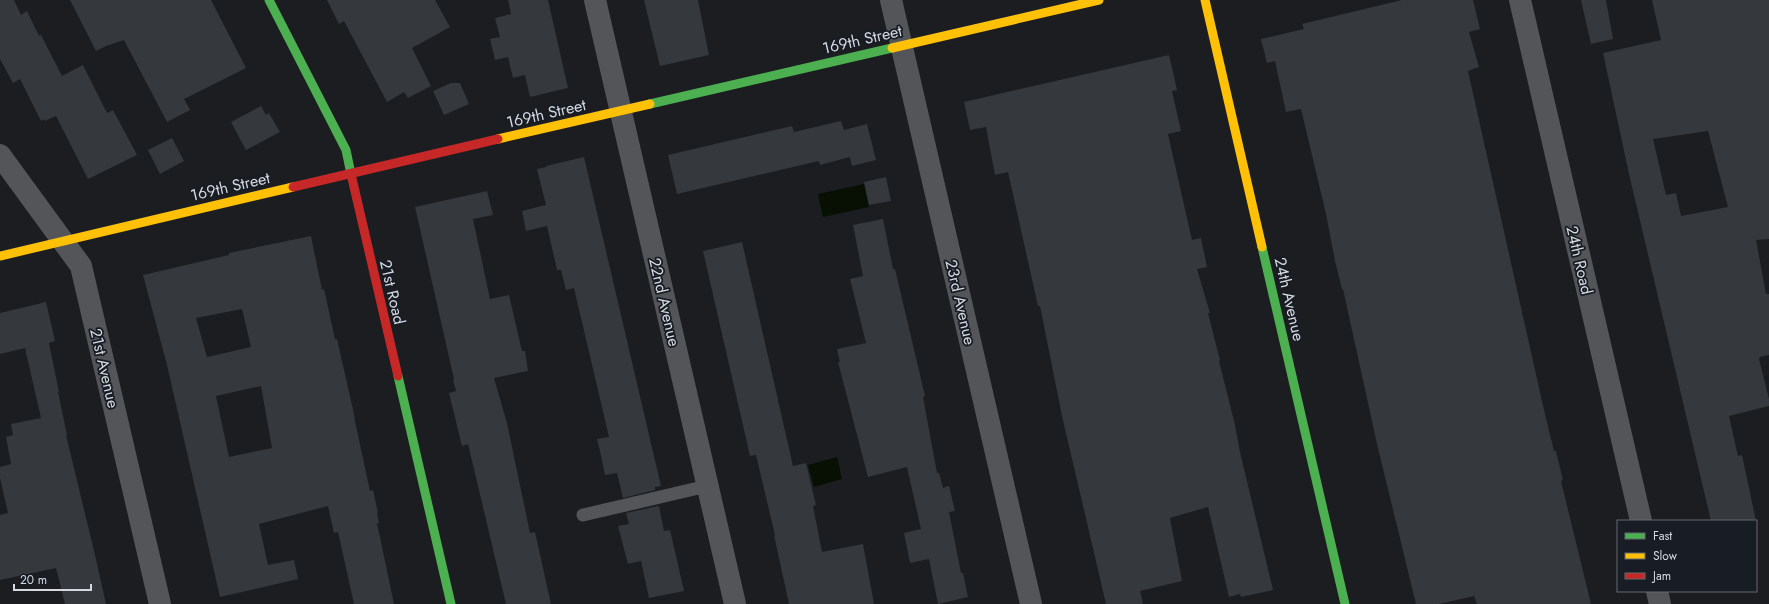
<svg xmlns="http://www.w3.org/2000/svg" width="1769" height="604" viewBox="0 0 1769 604" font-family="Jost,sans-serif">
  <style>
    .water { fill: #071003 }
    .building { fill: #35383c; fill-rule: evenodd }
    .lines { fill: none; stroke-linecap: round; stroke-linejoin: round }
    .lane { stroke: #535558; stroke-width: 13 }
    .street { stroke: #535558; stroke-width: 22 }
    .fast { stroke: #4caf50; stroke-width: 9 }
    .slow { stroke: #ffc107; stroke-width: 9 }
    .jam { stroke: #c62828; stroke-width: 9 }
    .labels { text-anchor: middle; stroke-width: 3.5; stroke-linejoin: round; paint-order: stroke }
    .street-label { font-size: 16px; fill: #d6dae0; stroke: #181c24 }
  </style>
  <rect width="100%" height="100%" fill="#1b1d21"/>
  <g class="water">
    <path d="M864,184l5,23 -46,10 -5,-23z"/>
    <path d="M837,457l5,22 -28,8 -6,-22z"/>
  </g>
  <g class="building">
    <path d="M0,0h14l7,15 6,-4 12,25 2,-1 21,41 21,-11 24,48 6,-3 24,45 -49,24 -32,-63 -11,5v-2l-4,2 -21,-42 -7,4 -13,-24z"/>
    <path d="M70,0h141l35,68 -62,31 6,11 -23,12 -43,-82 -18,6 -10,5z"/>
    <path d="M327,0h108l15,27 -38,21 19,38 -23,12 -4,-6 -17,10 -43,-81 -5,3z"/>
    <path d="M508,0h40l20,88 -38,9 -5,-22 -12,3 -5,-21 -13,3 -5,-21 10,-2 -5,-19 16,-4z"/>
    <path d="M644,0h54l11,55 -49,11z"/>
    <path d="M1402,0h71l7,29 -11,3 10,35 -11,4 76,339 10,41h2l7,29 -2,1 30,123h-114l-3,-8 -35,8h-23l-39,-160 -34,-155h-1l-7,-28 -9,-47 -25,-105 -15,3 -11,-51 -8,2 -6,-24 43,-10 -2,-5z"/>
    <path d="M1581,0h25l7,39 -22,5z"/>
    <path d="M1652,0h117v239l-13,1 10,54h3v61l-9,2 -1,2 10,40v7l-40,10 9,40 4,-1 14,66h-45l-82,-347 -26,-121 58,-13zM1708,131l20,76 -47,9 -5,-23 -10,2 -13,-56z"/>
    <path d="M1169,55l8,35 -5,1 9,40 -13,3 24,106 9,-2 6,29 -10,2 13,44h-2l12,47 -1,1 16,64 5,27 33,138 -32,7 -1,-3 -11,3 -21,-90 -38,11 12,63 -42,10 3,13h-37l-44,-188 -22,-110h-2l-30,-134 -13,3 -9,-48 -16,3 -6,-28z"/>
    <path d="M451,83h9l9,21 -25,11 -11,-24z"/>
    <path d="M261,106l5,9 3,-2 11,19 -34,18 -15,-28z"/>
    <path d="M841,121l3,9 23,-6 9,36 -24,6 -2,-9 -30,8 -1,-4 -142,33 -9,-39 124,-29 2,6z"/>
    <path d="M172,138l12,23 -24,13 -12,-24z"/>
    <path d="M584,157l77,329 -6,1v3l-32,8 -6,-25 -12,2 -5,-24 -3,-12 12,-2 -35,-149 -8,2 -5,-20h-4l-10,-44 -21,5 -4,-20 24,-6 -9,-36 9,-2v-1z"/>
    <path d="M886,177l5,24 -22,4 -5,-23z"/>
    <path d="M487,191l6,24 -20,4 17,80 19,-4 13,56h3l3,20 -34,7 13,45 23,110 5,-1 16,72h-45l-38,-160 -6,2 -13,-53 7,-2 -3,-11 1,-1 -39,-172z"/>
    <path d="M883,219l10,50h2l30,127 -2,1 14,76h2l4,15 6,-2 6,25 -6,1 12,61h2l5,24 -30,7 -9,-45 -19,4 -6,-30 17,-4 -14,-62 -39,10 -30,-115h2l-3,-13 29,-6 -16,-64 13,-3 -10,-51z"/>
    <path d="M311,236l11,54 2,-1 11,50h2l17,75 1,7 15,70 3,-1 5,23h-1l2,10h-2l17,81h-40l-16,-72 -4,1 -6,-27 -69,18 9,41 26,-5 4,19 -78,18 -53,-232 -24,-90 86,-20v-2zM242,309l9,38 -44,10 -11,-39zM261,386l11,62 -43,9 -13,-61z"/>
    <path d="M742,242l51,224 13,-3 10,42 -3,1 9,46 41,-8 11,60h-85l-15,-69h1l-19,-80 -6,1 -47,-205z"/>
    <path d="M46,302l9,39 -6,2 10,49h-1l9,43h-1l29,120 11,49h-41l-9,-36 -56,12v-65l8,-2 -8,-35v-11l11,-3 -5,-27 7,-2 -2,-11 30,-6 -16,-70 -25,6v-41z"/>
    <path d="M659,506l5,25 6,-1 14,61 -35,7 -8,-37 -13,3 -10,-38 11,-2 -3,-11z"/>
  </g>
  <g class="lines">
    <path class="lane" d="M583,515l124,-29"/>
    <g class="street">
      <path d="M595,0l140,604"/>
      <path d="M891,0l140,604"/>
      <path d="M1520,0l121,521"/>
      <path d="M0,155l81,111 79,338"/>
      <path d="M1657,591l3,13"/>
    </g>
    <g class="fast">
      <path d="M269,0l77,150 5,24"/>
      <path d="M650,104l242,-56"/>
      <path d="M1262,247l83,357"/>
      <path d="M398,376l53,228"/>
    </g>
    <g class="slow">
      <path d="M1205,0l57,247"/>
      <path d="M892,48l207,-48"/>
      <path d="M498,139l152,-35"/>
      <path d="M0,256l293,-69"/>
    </g>
    <g class="jam">
      <path d="M351,174l47,202"/>
      <path d="M293,187l205,-48"/>
    </g>
  </g>
  <g class="labels">
    <g class="street-label">
      <text transform="translate(862 39) rotate(-13)" y="6">169th Street</text>
      <text transform="translate(546 113) rotate(-13)" y="6">169th Street</text>
      <text transform="translate(230 186) rotate(-13)" y="6">169th Street</text>
      <text transform="translate(1580 260) rotate(77)" y="6">24th Road</text>
      <text transform="translate(393 292) rotate(77)" y="6">21st Road</text>
      <text transform="translate(1290 299) rotate(77)" y="6">24th Avenue</text>
      <text transform="translate(665 302) rotate(77)" y="6">22nd Avenue</text>
      <text transform="translate(961 302) rotate(77)" y="6">23rd Avenue</text>
      <text transform="translate(105 368) rotate(77)" y="6">21st Avenue</text>
    </g>
  </g>
  <rect x="1617" y="520" width="140" height="72" fill="#181c24" stroke="#64686f"/>
  <rect x="1625" y="533" width="20" height="6" fill="#4caf50" stroke="#64686f"/>
  <text x="1653" y="540" font-size="12" fill="#d6dae0">Fast</text>
  <rect x="1625" y="553" width="20" height="6" fill="#ffc107" stroke="#64686f"/>
  <text x="1653" y="560" font-size="12" fill="#d6dae0">Slow</text>
  <rect x="1625" y="573" width="20" height="6" fill="#c62828" stroke="#64686f"/>
  <text x="1653" y="580" font-size="12" fill="#d6dae0">Jam</text>
  <path d="M14 584v6h77v-6" fill="none" stroke="#d6dae0" stroke-width="2"/>
  <text x="20" y="584" font-size="12" fill="#d6dae0" stroke="#181c24" stroke-width="3" paint-order="stroke">20 m</text>
</svg>
